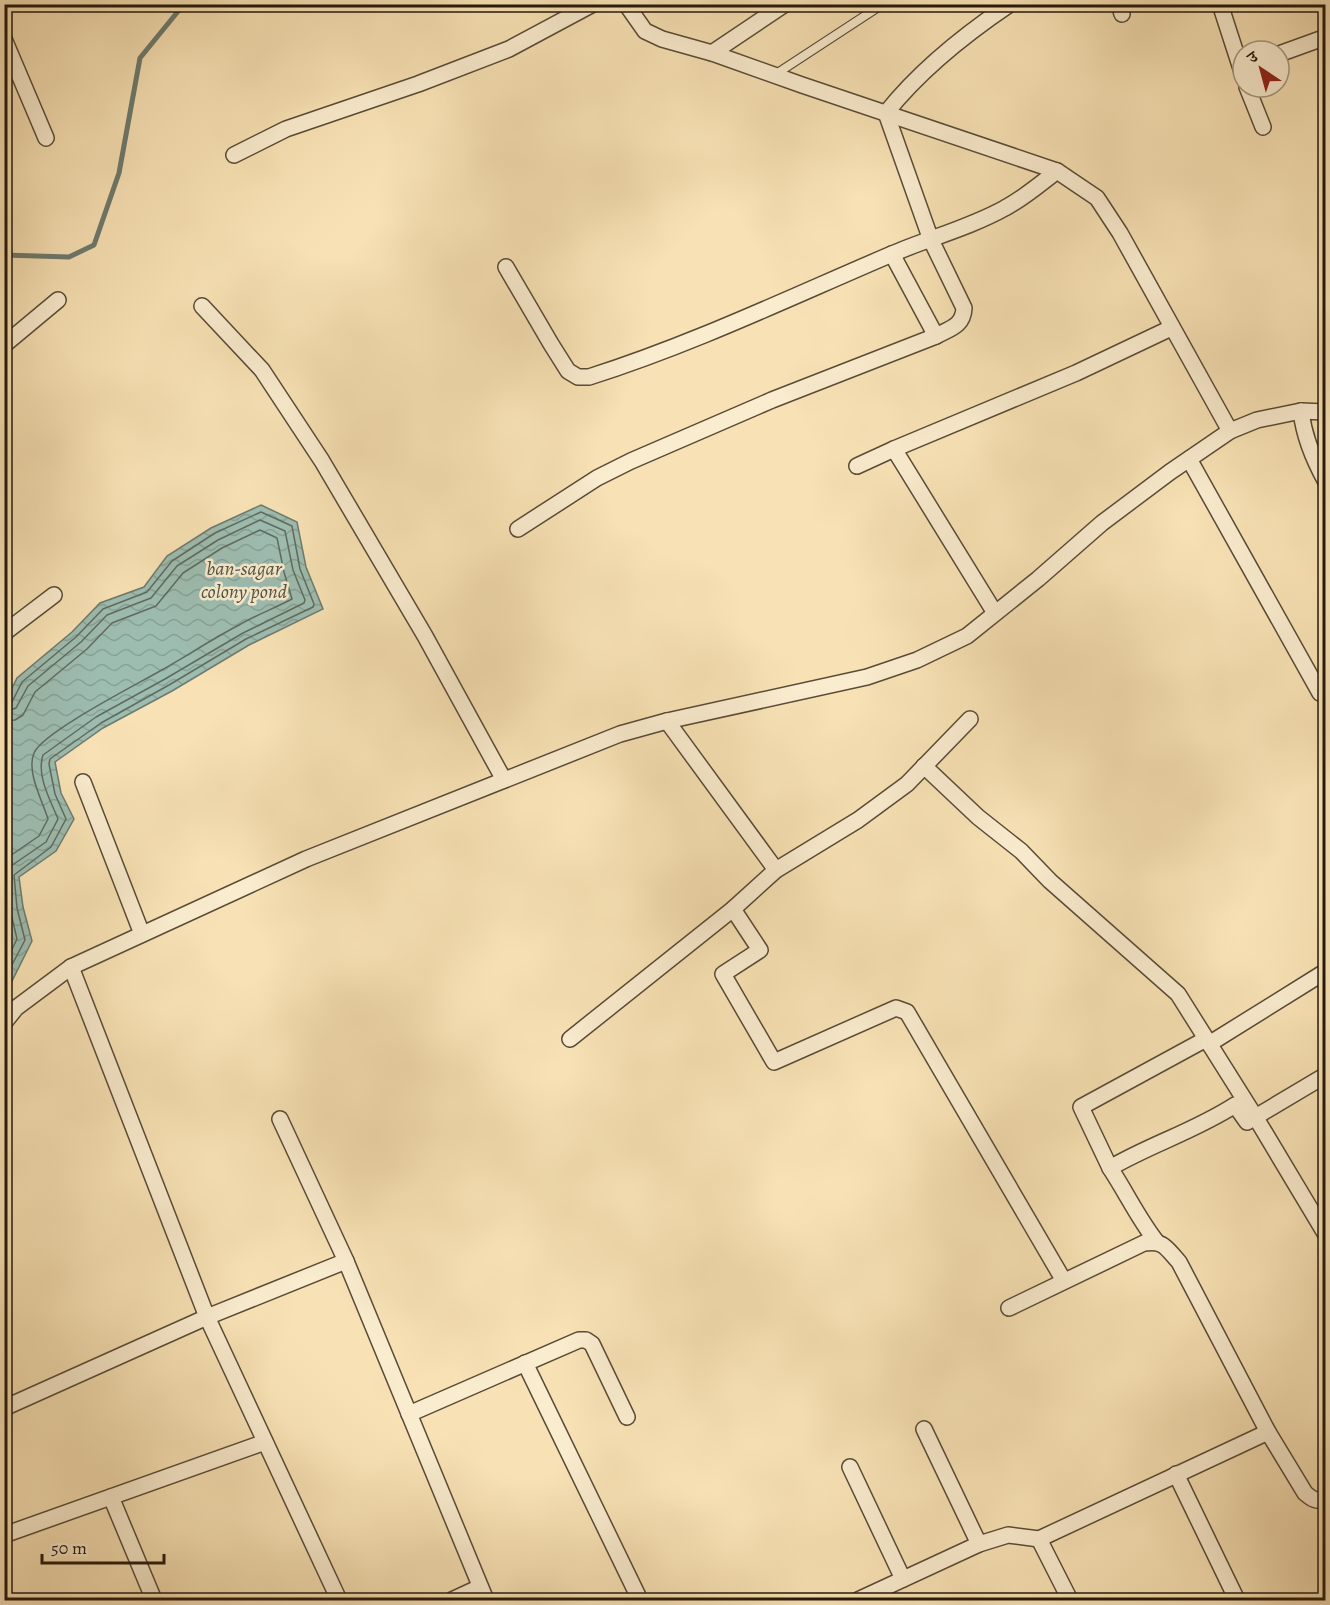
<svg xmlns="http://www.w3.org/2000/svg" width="1330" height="1605" viewBox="0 0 1330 1605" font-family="Alegreya,'Noto Serif Devanagari',serif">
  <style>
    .water { fill: url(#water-waves); stroke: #6d7b6f; stroke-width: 1.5 }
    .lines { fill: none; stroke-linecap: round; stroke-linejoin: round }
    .shore { stroke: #606b5e; stroke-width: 1.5 }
    .stream { stroke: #6d7b6f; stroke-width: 5 }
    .lane-casing { stroke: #594b36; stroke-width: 10 }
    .street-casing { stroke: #594b36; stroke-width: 18 }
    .lane { stroke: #faeccf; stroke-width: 8 }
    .street { stroke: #faeccf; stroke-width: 15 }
    .labels { text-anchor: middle; stroke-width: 5; stroke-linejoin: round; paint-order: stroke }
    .water-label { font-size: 20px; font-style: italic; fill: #4e5245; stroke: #faeccf }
  </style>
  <defs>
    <pattern id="water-waves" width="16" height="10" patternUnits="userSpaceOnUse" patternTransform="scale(1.5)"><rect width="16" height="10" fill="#9dbdb1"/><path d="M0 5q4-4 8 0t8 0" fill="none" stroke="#87a297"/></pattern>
  </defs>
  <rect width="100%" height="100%" fill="#f8e2b5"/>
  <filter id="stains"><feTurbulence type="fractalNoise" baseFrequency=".00333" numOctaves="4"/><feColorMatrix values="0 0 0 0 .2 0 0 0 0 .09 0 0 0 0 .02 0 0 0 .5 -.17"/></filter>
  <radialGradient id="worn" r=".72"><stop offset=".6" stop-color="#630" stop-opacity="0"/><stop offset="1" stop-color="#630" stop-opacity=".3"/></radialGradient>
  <path class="water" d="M261,505l36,17 9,45 17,42 -74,36 -77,46 -69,37 -48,34 6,31 13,26 -18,32 -37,26 4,30 9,34 -20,40 -7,8 -1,-285 13,-26 55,-46 28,-29 44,-16 23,-31 44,-28z"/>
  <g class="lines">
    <g class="shore">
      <path d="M4,705l8,-3 10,-20 54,-45 27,-28 44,-17 25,-31 43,-28 46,-21 31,14 8,43 14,35 -1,3 -67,32 -77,46 -68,38 -51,36 -1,5 6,30 11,25 -15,28 -37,28 3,33 8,32 -21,40"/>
      <path d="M4,712l12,-4 12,-22 53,-44 26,-27 44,-17 26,-32 41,-26 42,-20 25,11 8,39 12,30 -1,3 -61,30 -78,46 -69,38 -53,38c-7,21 8,46 15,64l-12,23 -35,24 -5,7 4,36 7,30 -13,27"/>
      <path d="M4,721l11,-1 8,-5 12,-23 52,-43 25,-26 44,-17 27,-33 39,-25 38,-18 17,8 7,34 8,27c-17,9 -36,16 -53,26 -27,14 -52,31 -79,46 -24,14 -117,61 -126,82 -8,19 9,49 14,66l-9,17 -35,24"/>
    </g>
    <path class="stream" d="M4,255l65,2 25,-12 25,-72 21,-115 44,-54"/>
    <g class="lane-casing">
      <path id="lane" d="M776,74l107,-70"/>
    </g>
    <g class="street-casing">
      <g id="street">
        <path d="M626,4l19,27 17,8 50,14 90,32 255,86 40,27 23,35 110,198"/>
        <path d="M1119,4l3,10"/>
        <path d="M1220,4l23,71"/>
        <path d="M4,39l42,99"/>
        <path d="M712,53l73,-49"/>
        <path d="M1279,54l47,-17"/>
        <path d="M1247,87l16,40"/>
        <path d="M234,155l52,-26 132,-45 91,-35 84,-45"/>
        <path d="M892,254l44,82"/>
        <path d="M506,267l45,77 17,27 10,6h11c104,-33 202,-80 303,-123 37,-16 77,-26 113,-46 19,-10 35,-24 52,-37"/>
        <path d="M202,306l60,64 60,91 103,175 79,144"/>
        <path d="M4,345l54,-45"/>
        <path d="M1301,411c3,26 12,48 25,71"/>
        <path d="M894,449l101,164"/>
        <path d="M1189,459l131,234"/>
        <path d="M857,466l37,-17 182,-76 95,-45"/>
        <path d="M518,529l79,-51 34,-17 141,-61 164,-64c15,-8 27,-10 28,-28l-33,-68 -45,-127c34,-43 78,-78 124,-109"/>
        <path d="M4,633l50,-38"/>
        <path d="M667,721l109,149"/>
        <path d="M924,766l54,51 43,34 29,30 128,113 78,124 70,117"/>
        <path d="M83,782l59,152"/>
        <path d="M733,909l27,41 -37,24 51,88 122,-54 11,4 157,269"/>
        <path d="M71,967l136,350 132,283"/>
        <path d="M4,1023l12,-15 55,-41 235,-108 314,-125 47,-13 200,-44 50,-17 50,-24 71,-57 64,-56 68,-51 60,-41 27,-11 44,-9 25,1"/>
        <path d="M570,1039l163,-130 43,-39 82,-50 49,-36 63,-65"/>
        <path d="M1209,1044l114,-71"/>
        <path d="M280,1119l66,142 140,339"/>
        <path d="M1110,1168l-29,-61 125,-68"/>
        <path d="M1156,1241c-18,-23 -30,-49 -46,-73 41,-24 85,-37 125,-63l12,17 79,-47"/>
        <path d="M1009,1308l135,-65c20,-3 22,5 35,19l89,170"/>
        <path d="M525,1363l114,235"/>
        <path d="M4,1408l203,-91 139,-56"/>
        <path d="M409,1414l170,-74h7l6,4 35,73"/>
        <path d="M924,1429l55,115"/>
        <path d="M850,1467l53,112"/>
        <path d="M1176,1474l61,126"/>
        <path d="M111,1497l43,103"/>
        <path d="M4,1535l261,-93"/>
        <path d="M1039,1539l31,61"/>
        <path d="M4,1598l2,2"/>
        <path d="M452,1600l28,-13"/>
        <path d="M858,1600l121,-56 29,-9 31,4 229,-107 37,61c7,6 11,9 21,6"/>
      </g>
    </g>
    <use href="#lane" class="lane"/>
    <use href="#street" class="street"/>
  </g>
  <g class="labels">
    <g class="water-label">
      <text x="244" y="575">ban-sagar<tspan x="244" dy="23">colony pond</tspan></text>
    </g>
  </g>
  <rect width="1330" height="1605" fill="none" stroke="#f8e2b5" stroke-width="24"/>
  <rect x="6" y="6" width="1318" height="1593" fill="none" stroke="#24190b" stroke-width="3"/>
  <rect x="12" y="12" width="1306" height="1581" fill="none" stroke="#24190b" stroke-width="1.5"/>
  <g transform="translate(1261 69) rotate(324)"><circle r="28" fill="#faeccf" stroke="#a49881" stroke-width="1.5"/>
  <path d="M0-4.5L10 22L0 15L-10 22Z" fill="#8f2418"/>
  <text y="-9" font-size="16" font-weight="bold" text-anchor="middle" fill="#24190b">उ</text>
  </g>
  <path d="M42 1554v9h122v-9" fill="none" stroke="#24190b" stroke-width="3"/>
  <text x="51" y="1554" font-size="18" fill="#24190b" stroke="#faeccf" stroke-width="4.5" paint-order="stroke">50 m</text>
  <rect width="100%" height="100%" filter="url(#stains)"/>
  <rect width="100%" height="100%" fill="url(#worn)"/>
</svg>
